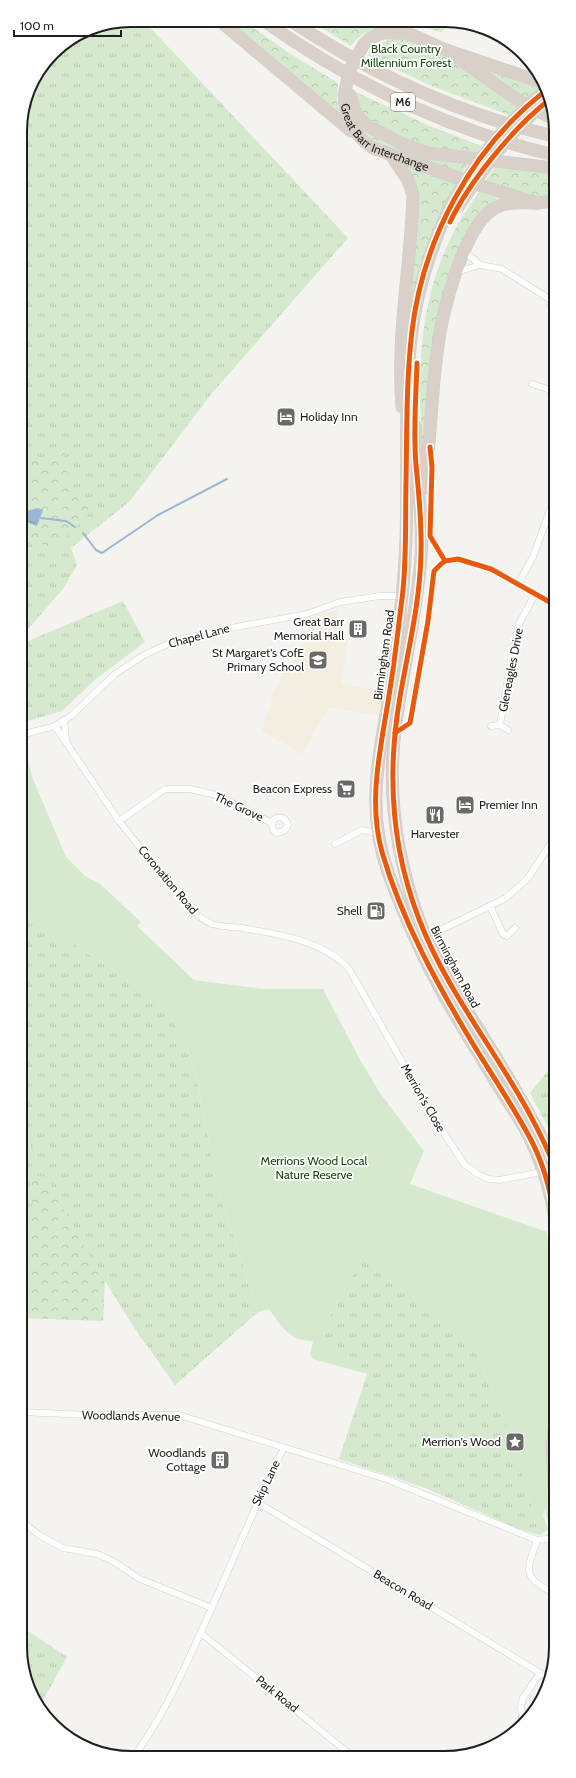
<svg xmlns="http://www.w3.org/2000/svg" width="576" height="1778" viewBox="0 0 576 1778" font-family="Cabin,sans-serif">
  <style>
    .education { fill: #f4eee1 }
    .grass { fill: url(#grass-tufts) }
    .forest { fill: url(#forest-crowns) }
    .park { fill: #d5e9cf }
    .water { fill: url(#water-ripples) }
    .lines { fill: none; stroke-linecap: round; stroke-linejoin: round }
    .stream { stroke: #9bb5d2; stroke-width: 2 }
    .street-casing { stroke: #d2d0cd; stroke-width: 7 }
    .highway-casing { stroke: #cfcecc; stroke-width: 13 }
    .street { stroke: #fefdfd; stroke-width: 6 }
    .highway { stroke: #d9d1c9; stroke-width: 12 }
    .highway-bridge-casing { stroke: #cfcecc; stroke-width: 13; stroke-linecap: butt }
    .highway-bridge { stroke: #d9d1c9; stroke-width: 12 }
    .cycleway-casing { stroke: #fff; stroke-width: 8 }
    .cycleway { stroke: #e8590c; stroke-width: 5 }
    .labels { text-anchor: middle; stroke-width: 3.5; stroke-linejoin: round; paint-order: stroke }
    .shield { fill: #fff; stroke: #646261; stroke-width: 1 }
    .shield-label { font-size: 11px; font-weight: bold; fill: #211f1d }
    .park-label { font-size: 12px; fill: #164b0d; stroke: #fff }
    .street-label { font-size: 12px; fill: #211f1d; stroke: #fff }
    .poi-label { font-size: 12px; fill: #211f1d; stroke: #fff; text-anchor: end }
    .rim { fill: none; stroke: #211f1d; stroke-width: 2 }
  </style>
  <defs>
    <pattern id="grass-tufts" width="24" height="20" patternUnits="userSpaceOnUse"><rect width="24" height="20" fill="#d5e9cf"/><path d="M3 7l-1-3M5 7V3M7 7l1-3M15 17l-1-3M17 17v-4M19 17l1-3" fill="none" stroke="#b7c7b1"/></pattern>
    <pattern id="forest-crowns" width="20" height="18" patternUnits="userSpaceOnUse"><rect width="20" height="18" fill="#d5e9cf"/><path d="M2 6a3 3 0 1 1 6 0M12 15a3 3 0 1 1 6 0" fill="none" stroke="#b7c7b1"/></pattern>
    <pattern id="water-ripples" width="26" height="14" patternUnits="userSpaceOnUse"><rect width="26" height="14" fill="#9bb5d2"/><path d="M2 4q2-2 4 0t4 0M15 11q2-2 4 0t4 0" fill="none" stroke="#859bb4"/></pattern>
  </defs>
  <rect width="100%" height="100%" fill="#f5f3f0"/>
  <path class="education" d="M337,610v24l11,4 -7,45 42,9 -4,24 -50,-9 -27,47 -40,-23 14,-45 31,-49 10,-22z"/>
  <g class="grass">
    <path d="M131,20h12l205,218 -135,154 -84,110 -58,46 6,17 -14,24 -42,48 -1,-513 12,-42 26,-34 31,-20z"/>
    <path d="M123,601l22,41 -49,37 -34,32 -41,12v-79z"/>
    <path d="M21,912l73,45 61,41 14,16 16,30 11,31 22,114 40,123 -83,73 -40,-56 -30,-48 -2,40 -81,-3z"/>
    <path d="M555,1062v78l-25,-47z"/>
    <path d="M363,1257l27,24 67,46 16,18 40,96 24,86 -1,7 -17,-5 -96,-42 -84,-28 28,-85 -46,-30 12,-35z"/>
    <path d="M22,1627l45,30 -26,47 -19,-36z"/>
  </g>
  <g class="forest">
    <path d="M227,21h17l45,32 49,30 -1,16 3,19z"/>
    <path d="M310,21l55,1 22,6c-15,1 -27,5 -36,18z"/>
    <path d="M405,22h50l-14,10z"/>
    <path d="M395,38c37,2 92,47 124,68l-10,9 -80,-30 -62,-30 11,-11z"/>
    <path d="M454,54l87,32 -18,15z"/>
    <path d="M356,92l74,34 52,20 -8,11 -16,-2 -46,-12 -48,-25 -8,-20z"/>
    <path d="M358,122l71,36 39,5 -7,12c-36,-13 -76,-21 -103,-48z"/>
    <path d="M404,166l53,17 -11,20 -43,141 12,-122z"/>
    <path d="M495,167l59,7v21l-16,4 -55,-15z"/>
    <path d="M479,192l26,9 -26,16 -51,162 -6,71c-6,-96 -2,-179 57,-258z"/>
    <path d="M64,452l5,29 25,28 -40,40 -33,-15v-76l7,4z"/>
    <path d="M21,1126l12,23c-3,5 -6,7 -12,5z"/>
    <path d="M39,1176l8,1 26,50 31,53 -1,41 -71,-3 -3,-2 2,-5 -6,-5v-6l-3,-4v-88l7,2 4,-4c-1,-11 -10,-25 6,-30z"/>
  </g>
  <path class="park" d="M21,740l2,1 10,38 33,78 19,19 15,8 41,38 -4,4 57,54 70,9h59l36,69 21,35 44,58 -14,33 137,48 8,91v47l-5,53 2,116 -7,-29 -2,5 5,14 -7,6 -5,-1 1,-7 -24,-86 -40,-96 -17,-18 -66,-46 -27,-24 -30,52 -12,35 46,30 -54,-15 -3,-5 3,-13c-24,0 -31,-14 -44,-32l-11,3 -40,-123 -22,-114 -11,-31 -16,-30 -14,-16 -61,-41 -73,-45z"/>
  <path class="water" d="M21,505l6,6 11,-3 5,2 -6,16 -16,-6z"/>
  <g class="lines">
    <g class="stream">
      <path d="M41,518l25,3 9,6"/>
      <path d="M83,533l13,17 6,3 56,-38 69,-36"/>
    </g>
    <g class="street-casing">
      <g id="street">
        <path d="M464,251l16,14"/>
        <path d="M457,272l23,-7 22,4 49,31"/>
        <path d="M550,304l4,-13"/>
        <path d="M532,384l22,7"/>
        <path d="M432,465l-2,71 15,25"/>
        <path d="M518,584l15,-27 21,-58"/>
        <path d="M64,720l2,20"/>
        <path d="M500,725l11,-66 8,-35 16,-30"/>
        <path d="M55,726l64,95 68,85c8,7 15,14 25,18 9,3 21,3 30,4 36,6 82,13 107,41l84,147 31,48 15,11 10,4 10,1 38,-7 7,2"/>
        <path d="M491,726l9,-1 8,5"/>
        <path d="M395,733l15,-10 18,-102 6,-50 7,-7 4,-3 13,-2 33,10 64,36"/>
        <path d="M21,735l34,-9 16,-10 44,-42 29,-19 33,-15 54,-12 76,-14 33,-12 40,-6h22"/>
        <path d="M119,821l46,-32h25l26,6 56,28 1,7 3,3 8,-2 4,-6c-3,-8 -8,-10 -15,-5l-1,3"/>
        <path d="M335,844l27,-14 15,3"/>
        <path d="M490,906l13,28 4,2 8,-8"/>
        <path d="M426,937l80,-39 22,-20 27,-41"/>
        <path d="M22,1412l67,3h90l207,64 151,61 19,-2"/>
        <path d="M257,1502l293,177"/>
        <path d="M24,1523l15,12 24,13 34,6 14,6 29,19 72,29"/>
        <path d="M537,1540c-12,35 -14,36 19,55"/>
        <path d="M201,1633l151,123"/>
        <path d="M523,1725l-2,-18 2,-9 17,-25"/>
        <path d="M134,1756c26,-35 43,-72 61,-111 31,-66 56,-133 89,-197"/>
      </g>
    </g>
    <g class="highway-casing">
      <g id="highway">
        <path d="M220,21l131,110"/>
        <path d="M264,21c88,62 185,109 290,134"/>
        <path d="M291,21c81,53 169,94 263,115"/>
        <path d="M375,22l24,7"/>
        <path d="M364,44l7,-6 11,-5h26l35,16 95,32"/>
        <path d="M456,57l68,47 30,15"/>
        <path id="s1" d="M344,95c1,23 9,40 29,53l99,35 65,20 17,-2"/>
        <path d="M350,95l6,19 10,11 41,21 21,7 126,15"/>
        <path d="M391,155l17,25 5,15c-2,71 -17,140 -11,212"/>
        <path d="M449,208c-18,39 -31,79 -37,122 -11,88 0,178 -10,266 -3,32 -7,64 -12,95 -11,67 -25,118 -1,184 15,40 32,79 53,117 19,34 40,67 60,100 10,17 23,33 30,51 11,24 19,51 23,76"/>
        <path d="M415,426c-1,44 9,87 6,130 -4,59 -19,116 -26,175 -8,64 2,126 23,186 5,15 13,29 20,42 27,53 62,101 90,153 10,19 21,36 27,57"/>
        <path d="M424,489c7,-48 7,-96 14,-143 4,-34 26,-121 57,-138 13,-7 28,-5 42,-5"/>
        <path d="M555,1421l-3,27 4,72"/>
      </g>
    </g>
    <use href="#street" class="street"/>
    <use href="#highway" class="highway"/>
    <g class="highway-bridge-casing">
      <g id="highway-bridge">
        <path d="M344,95l6,-26 14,-25"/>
        <path d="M458,207c26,-39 53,-78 91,-107"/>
        <path d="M449,208c26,-44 55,-85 95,-116"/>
      </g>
    </g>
    <use href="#highway-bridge" class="highway-bridge"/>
    <g class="cycleway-casing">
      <g id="cycleway">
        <path d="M544,92c-73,57 -121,147 -132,239 -6,50 -5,102 -6,152 -1,39 1,78 -4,116 -4,30 -7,60 -12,90 -8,55 -23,109 -8,163 20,69 55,132 91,192 19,31 40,62 57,94 13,24 21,55 25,81"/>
        <path d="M450,222c19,-40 64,-95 99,-122"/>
        <path d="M417,363c-1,34 -4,68 -1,102 3,29 6,59 5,89 -1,49 -13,96 -21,143 -13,75 -9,150 19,222 26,69 74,128 109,192 10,19 20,37 27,58"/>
        <path d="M430,447l2,20 -2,69 15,25"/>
        <path d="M395,733l15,-10 18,-102 6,-50 7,-7 4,-3 13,-2 33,10 64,36"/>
        <path d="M555,1421l-3,27 4,72"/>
      </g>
    </g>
    <use href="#cycleway" class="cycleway"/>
  </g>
  <defs>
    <g id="hotel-square" transform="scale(1)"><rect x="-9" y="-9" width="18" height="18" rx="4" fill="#6b6967" stroke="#fff"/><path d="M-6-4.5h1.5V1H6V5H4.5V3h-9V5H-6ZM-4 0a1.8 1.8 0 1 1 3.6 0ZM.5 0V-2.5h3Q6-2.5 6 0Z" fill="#fff"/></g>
    <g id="building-square" transform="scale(1)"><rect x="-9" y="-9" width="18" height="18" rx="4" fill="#6b6967" stroke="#fff"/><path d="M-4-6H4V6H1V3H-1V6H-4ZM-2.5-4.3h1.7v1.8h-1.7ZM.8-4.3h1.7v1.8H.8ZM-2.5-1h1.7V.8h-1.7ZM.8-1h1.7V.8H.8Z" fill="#fff"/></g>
    <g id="school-square" transform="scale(1)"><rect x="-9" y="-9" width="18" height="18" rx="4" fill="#6b6967" stroke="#fff"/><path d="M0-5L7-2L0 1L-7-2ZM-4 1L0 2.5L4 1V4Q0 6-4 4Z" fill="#fff"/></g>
    <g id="supermarket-square" transform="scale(1)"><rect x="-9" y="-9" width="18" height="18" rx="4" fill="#6b6967" stroke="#fff"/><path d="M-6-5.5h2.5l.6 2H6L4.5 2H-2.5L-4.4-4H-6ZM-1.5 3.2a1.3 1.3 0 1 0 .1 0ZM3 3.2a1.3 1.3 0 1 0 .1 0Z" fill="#fff"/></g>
    <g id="restaurant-square" transform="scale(1)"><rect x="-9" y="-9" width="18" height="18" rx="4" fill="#6b6967" stroke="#fff"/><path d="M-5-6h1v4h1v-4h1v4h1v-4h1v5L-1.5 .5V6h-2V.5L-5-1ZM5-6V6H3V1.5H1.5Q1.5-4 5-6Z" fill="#fff"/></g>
    <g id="fuel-square" transform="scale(1)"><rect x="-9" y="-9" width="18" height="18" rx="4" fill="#6b6967" stroke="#fff"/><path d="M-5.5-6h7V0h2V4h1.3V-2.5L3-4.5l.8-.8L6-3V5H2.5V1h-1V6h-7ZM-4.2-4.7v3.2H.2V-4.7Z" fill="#fff"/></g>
    <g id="sight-square" transform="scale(1)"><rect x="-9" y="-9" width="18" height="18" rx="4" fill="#6b6967" stroke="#fff"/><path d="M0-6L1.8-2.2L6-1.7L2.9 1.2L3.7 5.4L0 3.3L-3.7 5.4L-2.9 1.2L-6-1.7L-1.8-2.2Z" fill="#fff"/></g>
  </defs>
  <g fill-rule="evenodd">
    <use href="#hotel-square" x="286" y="417"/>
    <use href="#building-square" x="358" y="629"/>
    <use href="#school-square" x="318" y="660"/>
    <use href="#supermarket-square" x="346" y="789"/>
    <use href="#hotel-square" x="465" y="805"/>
    <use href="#restaurant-square" x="435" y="815"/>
    <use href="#fuel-square" x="376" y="911"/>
    <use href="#sight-square" x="515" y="1442"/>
    <use href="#building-square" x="220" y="1460"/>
  </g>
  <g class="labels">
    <rect class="shield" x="391" y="93" width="24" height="18" rx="3"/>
    <g class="shield-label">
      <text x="403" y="106">M6</text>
    </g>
    <g class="park-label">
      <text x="406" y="53">Black Country<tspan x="406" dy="14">Millennium Forest</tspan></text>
      <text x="314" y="1165">Merrions Wood Local<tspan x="314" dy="14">Nature Reserve</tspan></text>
    </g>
    <g class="street-label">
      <text dy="4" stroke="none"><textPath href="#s1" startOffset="65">Great Barr Interchange</textPath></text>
      <text transform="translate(199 636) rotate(-15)" y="4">Chapel Lane</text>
      <text transform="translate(384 655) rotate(-82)" y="4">Birmingham Road</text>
      <text transform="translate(511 670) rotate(-79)" y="4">Gleneagles Drive</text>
      <text transform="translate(239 807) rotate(25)" y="4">The Grove</text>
      <text transform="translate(168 880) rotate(50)" y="4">Coronation Road</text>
      <text transform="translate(455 967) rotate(62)" y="4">Birmingham Road</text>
      <text transform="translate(423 1098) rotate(60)" y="4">Merrion's Close</text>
      <text transform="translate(131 1416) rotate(1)" y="4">Woodlands Avenue</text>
      <text transform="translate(266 1483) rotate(-64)" y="4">Skip Lane</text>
      <text transform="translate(403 1590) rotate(31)" y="4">Beacon Road</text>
      <text transform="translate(277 1694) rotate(39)" y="4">Park Road</text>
    </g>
    <g class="poi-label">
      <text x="300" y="421" text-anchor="start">Holiday Inn</text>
      <text x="344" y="626">Great Barr<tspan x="344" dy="14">Memorial Hall</tspan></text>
      <text x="304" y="657">St Margaret's CofE<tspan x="304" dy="14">Primary School</tspan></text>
      <text x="332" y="793">Beacon Express</text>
      <text x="479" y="809" text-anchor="start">Premier Inn</text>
      <text x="435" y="838" text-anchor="middle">Harvester</text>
      <text x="362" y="915">Shell</text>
      <text x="501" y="1446">Merrion's Wood</text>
      <text x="206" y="1457">Woodlands<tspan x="206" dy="14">Cottage</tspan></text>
    </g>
  </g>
  <path d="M0 0H576V1778H0ZM131 27H445A104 104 0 0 1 549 131V1647A104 104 0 0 1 445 1751H131A104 104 0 0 1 27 1647V131A104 104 0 0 1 131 27Z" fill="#fff" fill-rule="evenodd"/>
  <path class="rim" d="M131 27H445A104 104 0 0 1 549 131V1647A104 104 0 0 1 445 1751H131A104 104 0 0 1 27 1647V131A104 104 0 0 1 131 27Z"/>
  <path d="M14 30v6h107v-6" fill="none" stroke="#211f1d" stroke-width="2"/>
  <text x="20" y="30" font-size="12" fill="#211f1d" stroke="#ffffff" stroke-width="3" paint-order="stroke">100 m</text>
</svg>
